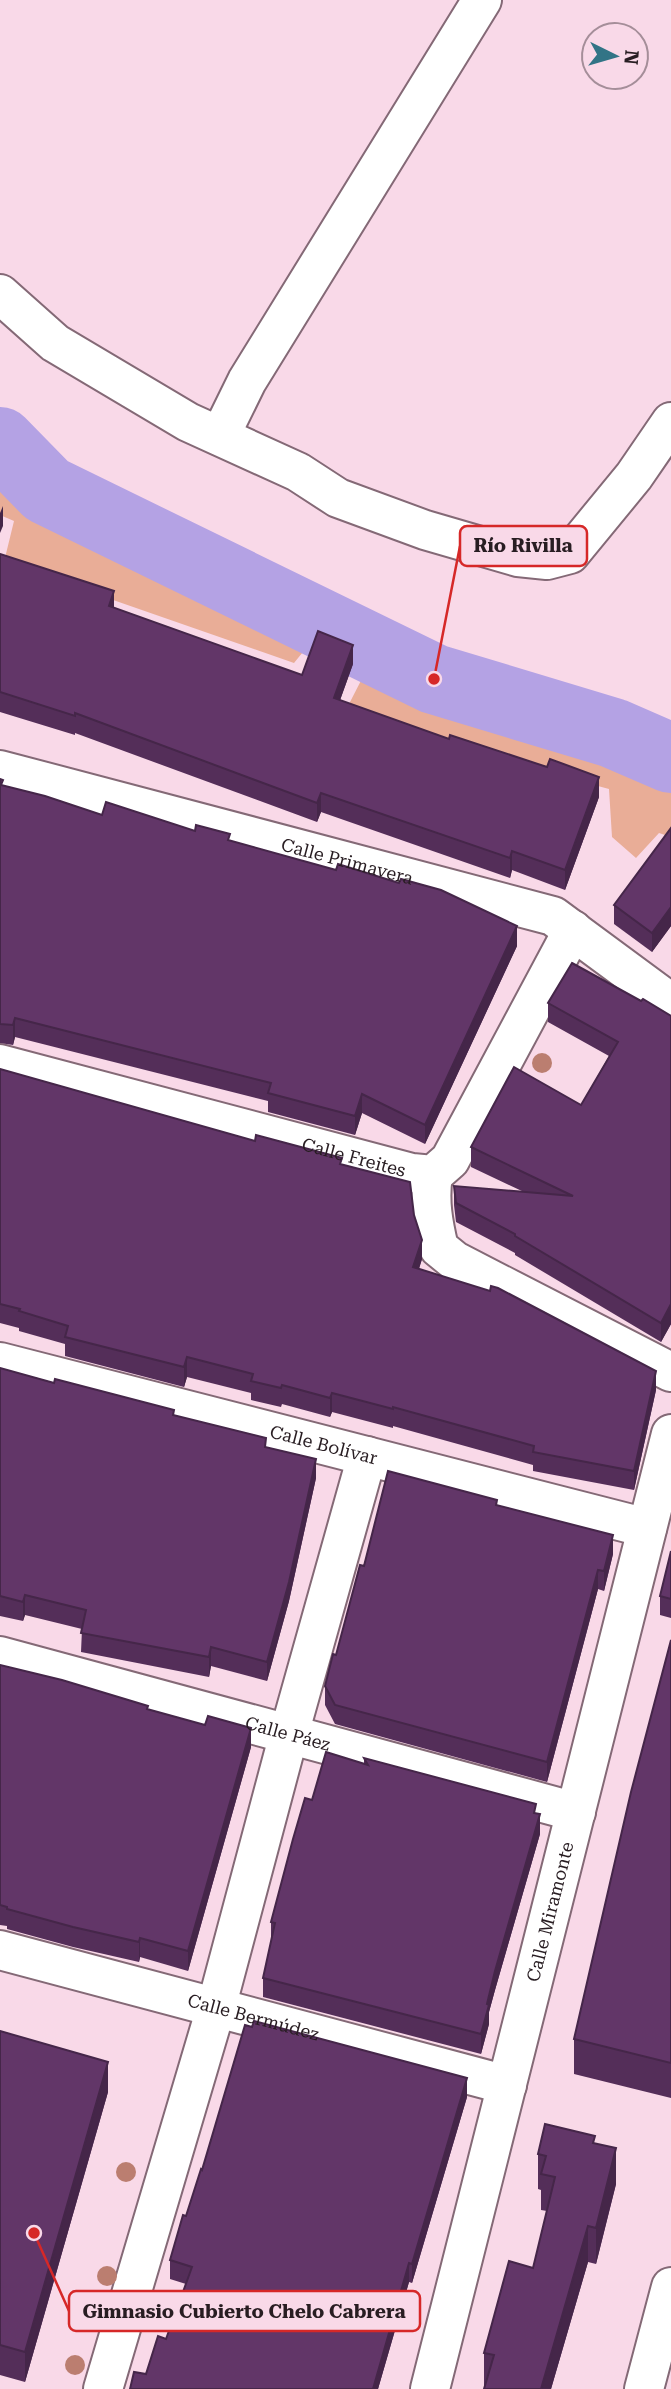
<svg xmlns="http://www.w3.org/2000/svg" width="671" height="2389" viewBox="0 0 671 2389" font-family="'Roboto Serif',serif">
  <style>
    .green { fill: #e9ad97 }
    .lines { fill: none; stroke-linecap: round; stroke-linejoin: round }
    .river { stroke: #b4a2e4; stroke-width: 70 }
    .minor-casing { stroke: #846976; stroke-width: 42 }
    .minor { stroke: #fff; stroke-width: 38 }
    .tree { fill: #bb7e70 }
    .wall { fill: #542e59 }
    .shaded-wall { fill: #452649 }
    .building { fill: #623668; stroke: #452649; stroke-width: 2 }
    .labels { text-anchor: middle; stroke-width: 7; stroke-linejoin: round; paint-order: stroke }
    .street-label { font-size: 18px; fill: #281d22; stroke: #f9d9e8 }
    .leader { fill: none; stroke: #d62828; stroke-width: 2.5 }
    .callout-dot { fill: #d62828; stroke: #f9d9e8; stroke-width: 2.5 }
    .callout { fill: #f9d9e8; stroke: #d62828; stroke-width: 2.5 }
    .callout-label { font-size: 19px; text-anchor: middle; font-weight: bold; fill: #281d22 }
  </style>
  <rect width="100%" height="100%" fill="#f9d9e8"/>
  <path class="green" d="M0,455l45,46 385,190 182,58 59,26v62l-12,-4 -23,25 -24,-21 -3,-48 -181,-49 -79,-36 20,-39 -58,-23 -17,21 -290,-101 10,-41 -14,-6z"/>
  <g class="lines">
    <path class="river" d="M0,442l47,48 387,189 179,54 58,25"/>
    <g class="minor-casing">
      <g id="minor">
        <path d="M0,294l55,49 133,79 110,50 40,26 87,32 93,27 29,3 23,-6 64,-78 37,-54"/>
        <path d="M220,436l27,-55 235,-381"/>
        <path id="s1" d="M0,770l553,146 118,87"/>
        <path id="s2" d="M0,1064l412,109 21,2 17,-15 123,-230"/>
        <path d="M433,1175c-4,25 0,48 6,73l16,13 216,111"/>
        <path id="s3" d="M0,1362l647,166"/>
        <path id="s4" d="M0,1656l576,156"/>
        <path id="s5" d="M0,1950l507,135"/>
        <path d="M103,2389l113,-381 73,-274 78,-278"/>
        <path id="s6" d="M430,2389l241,-955"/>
        <path d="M644,2389l27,-102"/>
      </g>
    </g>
    <use href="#minor" class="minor"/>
  </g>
  <g class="tree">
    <circle cx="542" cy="1063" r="10"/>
    <circle cx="126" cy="2172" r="10"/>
    <circle cx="107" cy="2276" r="10"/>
    <circle cx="75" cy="2365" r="10"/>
  </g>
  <g class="wall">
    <path d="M0,554l114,54 188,67 51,-11 -13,36 259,97 -34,93 -53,-20 -2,8 -189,-66 -4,10 -242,-89v2l-75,-23z"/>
    <path d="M0,779l3,7 99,29 93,16 35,9 287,106 -92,198 -63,-31 -7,22 -87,-23v-11l-253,-64 -2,8 -13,-2z"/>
    <path d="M671,828v98l-19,26 -38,-28v-19z"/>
    <path d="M641,1001l30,15v308l-10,18 -146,-87v-2l-59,-31 -2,-17v-19l70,6 -53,-25v-20l110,-42 28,-49 -61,-34v-19z"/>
    <path d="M0,1069l255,72 87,23 72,51 8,44 -3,10 237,121 -22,100 -101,-19v-6l-140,-39v2l-61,-16 -2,5 -48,-13 -1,3 -30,-7v-7l-64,-16 -3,10 -119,-31v-12l-46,-13v-3l-19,-5z"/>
    <path d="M0,1368l174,47 92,32 50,31 -27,123 -22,80 -56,-15 -2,11 -128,-25 1,-23 -57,-14 -2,6 -23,-5z"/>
    <path d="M497,1505l116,49 -9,37 -6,-2 -51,193 -212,-58 -10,-19v-19l11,-31 28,-89z"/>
    <path d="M671,1551v67l-11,-3v-19z"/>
    <path d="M671,1640v458l-97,-24v-35z"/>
    <path d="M0,1665l148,45 103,37 -63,224 -48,-14 -1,5 -66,-15 -66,-18v-3l-7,-1z"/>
    <path d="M364,1758l172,55 4,21 -45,156 -6,22v12l-8,30 -218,-57v-19l8,-37v-19l41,-122 52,-36z"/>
    <path d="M0,2031l108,61 -83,290 -25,-7z"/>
    <path d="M467,2097l-55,186 -3,-1 -31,107h-248l16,-15 20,-35 20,-55 -16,-5v-19l32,-90z"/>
    <path d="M595,2143l21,41 -20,80 -8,-2 -37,127h-67v-36l49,-85 14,-57 -6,-1v-20l-3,-1v-35z"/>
  </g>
  <g class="shaded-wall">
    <path d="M3,506v20l-3,7v-20z"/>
    <path d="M114,591v20l-5,-5z"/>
    <path d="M353,645v19l-19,53v-19z"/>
    <path d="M599,777v20l-34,93v-20z"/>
    <path d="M321,793v19l-4,10v-19z"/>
    <path d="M512,851v19l-2,8v-20z"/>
    <path d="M671,907v19l-19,26v-19z"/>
    <path d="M517,926v20l-92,198v-19z"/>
    <path d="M15,1018v19l-2,8v-20z"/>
    <path d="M362,1094v19l-7,22v-19z"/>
    <path d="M422,1240v19l-9,27v-19z"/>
    <path d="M671,1304v20l-10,18v-19z"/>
    <path d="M187,1357v20l-3,10v-20z"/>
    <path d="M656,1371v19l-22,100v-19z"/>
    <path d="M332,1393v19l-2,5v-19z"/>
    <path d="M316,1459v19l-27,123 -22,80v-19z"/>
    <path d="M613,1535v19l-9,37v-20z"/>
    <path d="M598,1570v19l-51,193v-20z"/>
    <path d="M25,1595v20l-2,6v-19z"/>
    <path d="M211,1647v19l-2,11v-20z"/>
    <path d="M251,1728v19l-63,224v-20z"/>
    <path d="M540,1814v20l-45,156 -6,22v12l-8,30v-20l6,-30 8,-33z"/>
    <path d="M140,1938v19l-1,5v-20z"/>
    <path d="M108,2062v30l-83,290v-30z"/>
    <path d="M467,2078v19l-55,186v-19z"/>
    <path d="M616,2148v36l-20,80v-36z"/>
    <path d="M588,2226v36l-37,127h-10z"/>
    <path d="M409,2263v19l-31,107h-5z"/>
  </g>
  <g class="building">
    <path d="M0,554l114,37 -5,15 193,69 16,-44 35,14 -19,53 115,41 1,-4 97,32 3,-8 49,18 -34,93 -53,-19 -2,7 -189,-65 -4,10 -242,-90v3l-75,-24z"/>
    <path d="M0,779l3,1 -2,5 44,11 57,19 4,-13 89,29 1,-6 34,9 -2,6 108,30 2,-6 61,19 2,-4 40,11 76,36 -92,199 -63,-31 -7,22 -87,-23 3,-10 -256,-65 -2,7 -13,-1z"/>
    <path d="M671,828v79l-19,26 -38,-28z"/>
    <path d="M572,963l69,38 2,-2 28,17v288l-10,19 -146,-87v-2l-59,-31 -2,-17 119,10 -102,-49 43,-80 67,38 37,-63 -70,-39z"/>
    <path d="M0,1069l255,72 1,-6 86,23 -2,6 70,18 4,33 8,25 -9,27 77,24 1,-5 7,2 158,83 -22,100 -101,-19 1,-6 -141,-39v2l-61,-16 -2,5 -48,-13 -1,3 -30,-7 2,-7 -66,-17 -3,10 -119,-30 3,-11 -49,-15 1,-2 -20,-5z"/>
    <path d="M0,1368l54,15 1,-4 119,31 -1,5 93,23 -1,9 51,12 -27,123 -22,80 -56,-15 -2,10 -128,-24 5,-23 -61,-15 -2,7 -23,-6z"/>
    <path d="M388,1471l109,29 -1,5 117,30 -9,36 -6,-1 -51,192 -212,-57 -10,-19 8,-32 3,1 24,-90 4,1z"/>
    <path d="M671,1551v48l-11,-3z"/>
    <path d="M671,1640v423l-97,-24 57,-247z"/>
    <path d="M0,1665l62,15 86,26 -1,3 58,16 3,-9 43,12 -63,223 -48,-13 -1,4 -66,-15 -66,-18v-2l-7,-2z"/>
    <path d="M326,1752l42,13 -4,-7 172,46 -2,9 6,1 -45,157 -8,33 2,1 -8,29 -218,-56 12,-55 -4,-1 22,-83 12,-41 7,2z"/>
    <path d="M254,2021l213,57 -55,186 -3,-1 -36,126h-243l4,-17 12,2 12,-38 8,3 26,-72 -22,-7 13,-45 3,1 15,-47 1,1 43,-145 7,2z"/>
    <path d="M0,2031l108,31 -83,290 -25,-7z"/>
    <path d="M545,2124l50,12 -2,7 23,5 -20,80 -8,-2 -47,163h-57l10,-34 -10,-2 25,-92 24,7 22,-91 -14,-3 5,-18 -8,-2z"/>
  </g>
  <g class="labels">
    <g class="street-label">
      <text dy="6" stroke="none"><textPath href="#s1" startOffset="359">Calle Primavera</textPath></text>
      <text dy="6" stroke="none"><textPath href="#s2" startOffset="366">Calle Freites</textPath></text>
      <text dy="6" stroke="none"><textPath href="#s3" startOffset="334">Calle Bolívar</textPath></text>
      <text dy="6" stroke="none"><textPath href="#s4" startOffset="298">Calle Páez</textPath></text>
      <text dy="6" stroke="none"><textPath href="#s6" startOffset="492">Calle Miramonte</textPath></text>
      <text dy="6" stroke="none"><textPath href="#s5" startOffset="262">Calle Bermúdez</textPath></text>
    </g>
  </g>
  <path class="leader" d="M434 679L460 546M34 2233L69 2311"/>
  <g class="callout-dot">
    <circle cx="434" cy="679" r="7"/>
    <circle cx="34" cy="2233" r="7"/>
  </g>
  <g class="callout">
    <rect x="460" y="526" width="127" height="40" rx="7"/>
    <rect x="69" y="2291" width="351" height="40" rx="7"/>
  </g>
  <g class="callout-label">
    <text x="523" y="552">Río Rivilla</text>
    <text x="244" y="2318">Gimnasio Cubierto Chelo Cabrera</text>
  </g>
  <g transform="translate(615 56) rotate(95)"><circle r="33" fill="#f9d9e8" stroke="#a58e99" stroke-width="2"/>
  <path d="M0-5L12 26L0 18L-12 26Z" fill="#327486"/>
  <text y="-10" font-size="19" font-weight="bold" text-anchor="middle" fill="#281d22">N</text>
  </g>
</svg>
